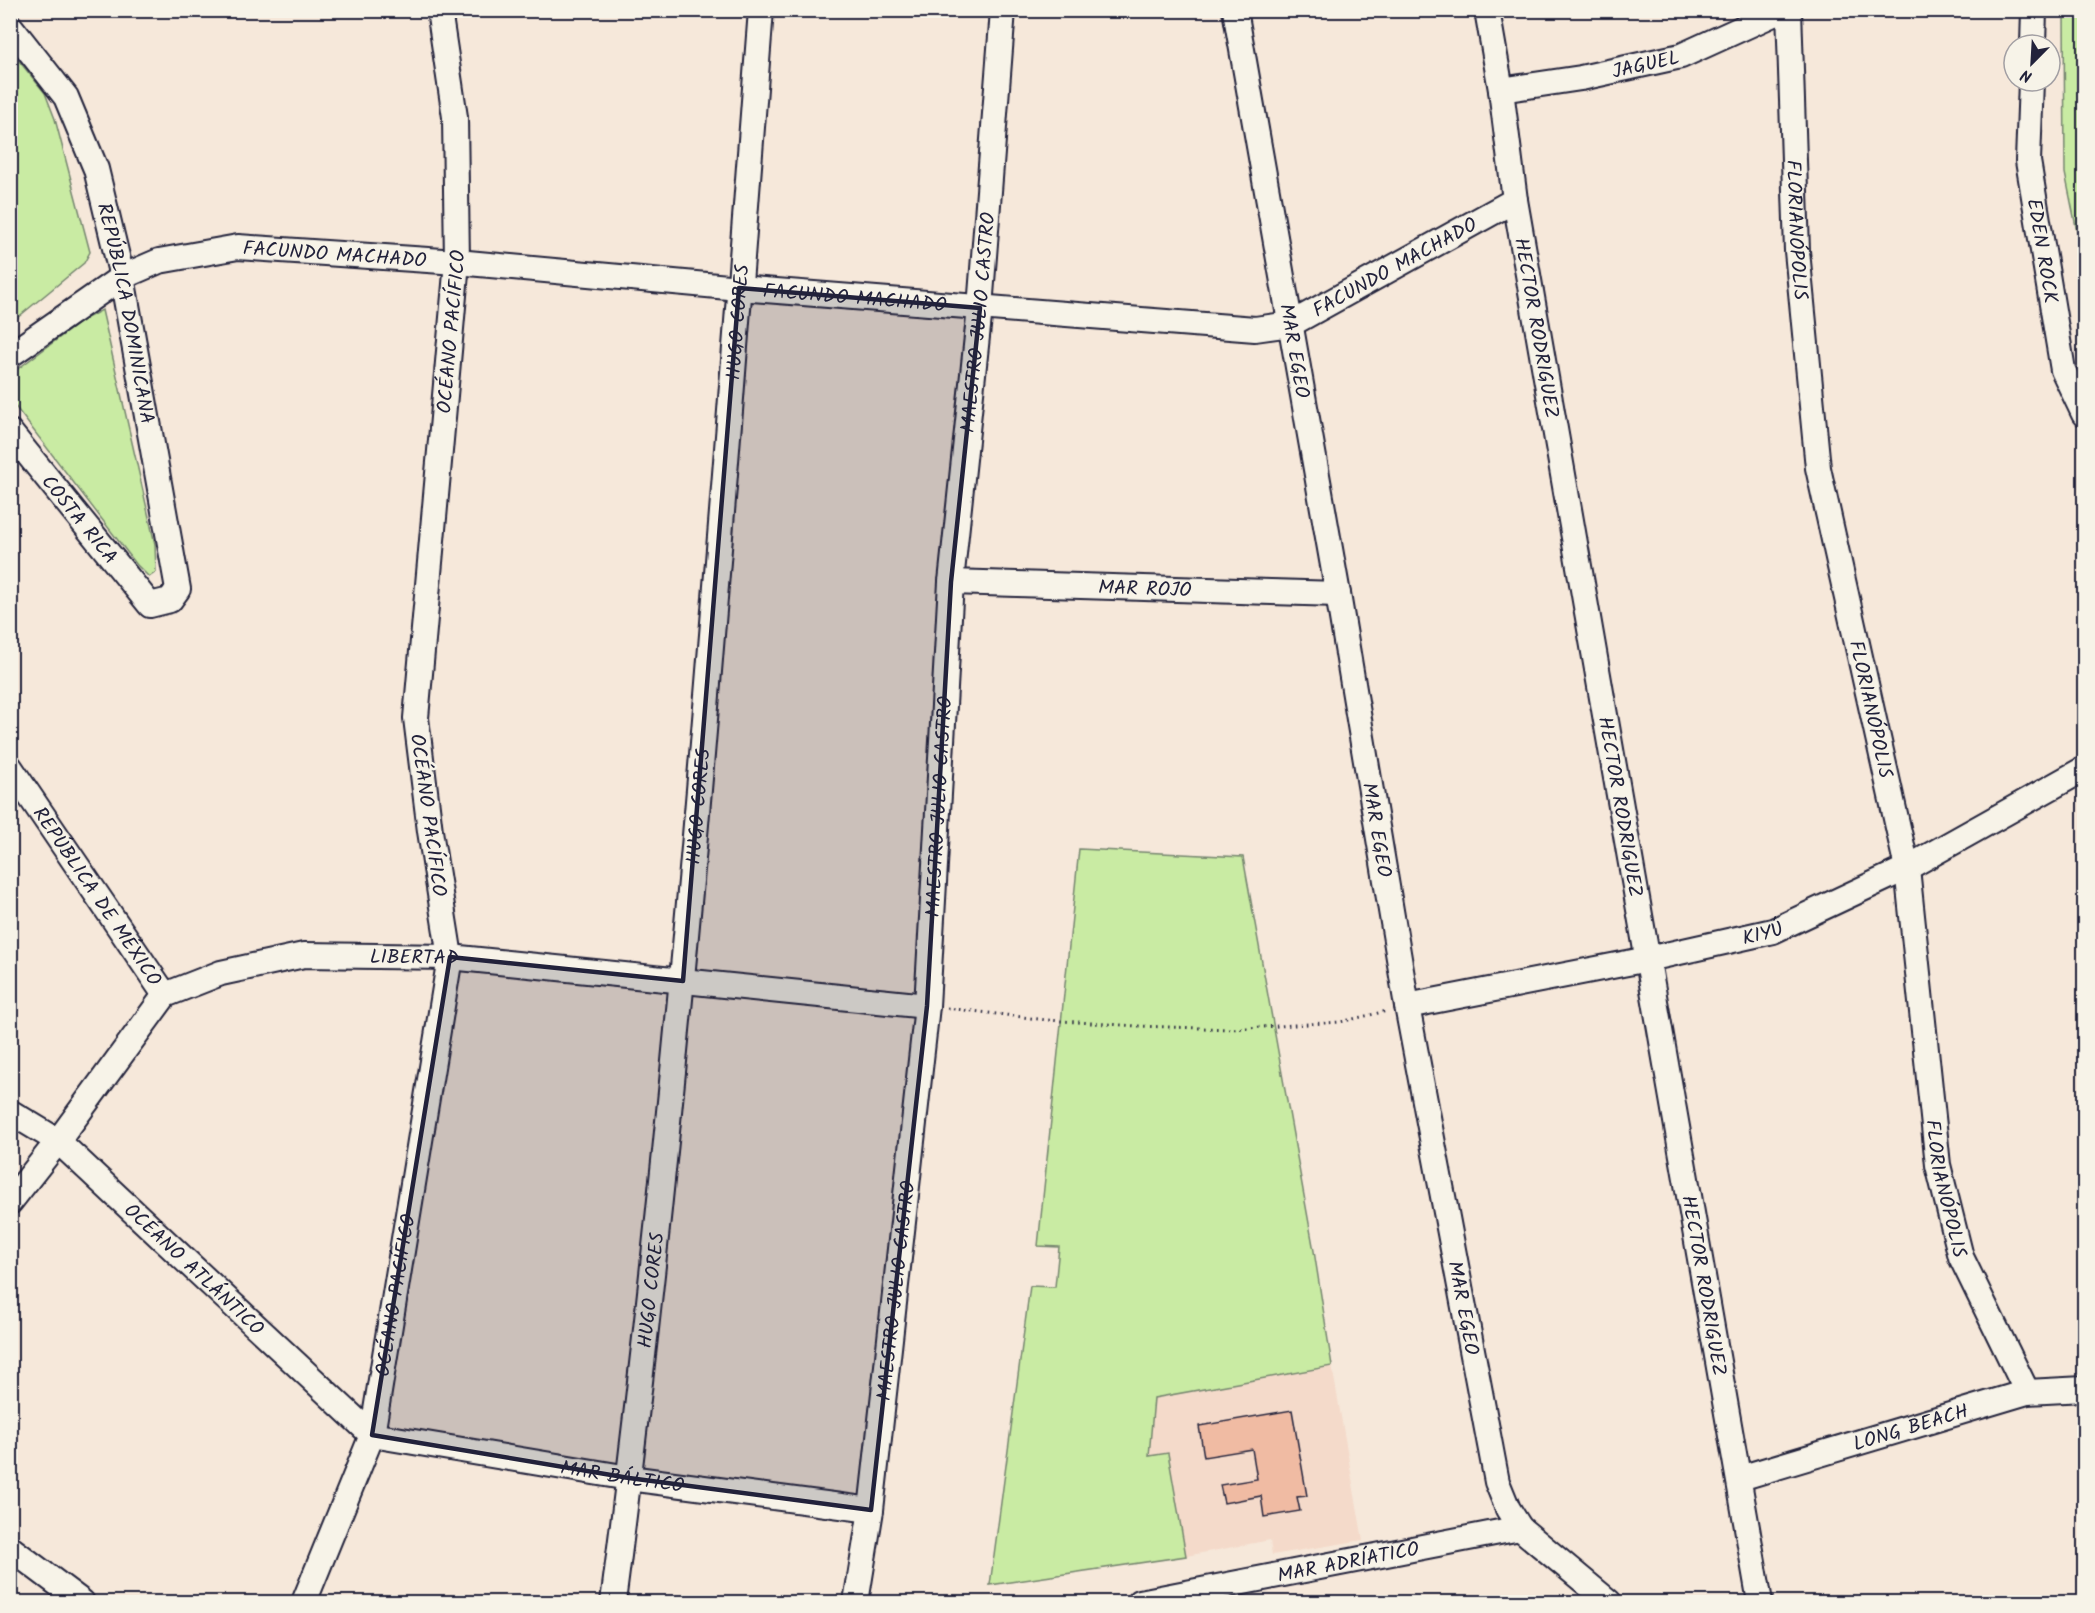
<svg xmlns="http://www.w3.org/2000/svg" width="2095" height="1613" viewBox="0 0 2095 1613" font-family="Kalam,sans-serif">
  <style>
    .built { fill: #f4daca }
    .green { fill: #c9eba3; stroke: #76866f; stroke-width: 1.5 }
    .building { fill: #f0bba3; stroke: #22223b; stroke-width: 1.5 }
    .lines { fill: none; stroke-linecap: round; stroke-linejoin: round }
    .minor-casing { stroke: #22223b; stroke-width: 28 }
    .path { stroke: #22223b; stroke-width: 3; stroke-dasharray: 1.5 4.5; stroke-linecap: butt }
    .minor { stroke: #f7f3e8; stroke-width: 24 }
    .marked { fill: #22223b; fill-opacity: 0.2; stroke: #22223b; stroke-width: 4.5; stroke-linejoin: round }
    .labels { text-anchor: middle; stroke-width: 5; stroke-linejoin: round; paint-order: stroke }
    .street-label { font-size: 20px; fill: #22223b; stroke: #f7f3e8 }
  </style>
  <rect width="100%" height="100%" fill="#f6e8da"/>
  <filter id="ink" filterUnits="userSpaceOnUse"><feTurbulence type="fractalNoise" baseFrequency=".0167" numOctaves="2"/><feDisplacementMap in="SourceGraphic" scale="12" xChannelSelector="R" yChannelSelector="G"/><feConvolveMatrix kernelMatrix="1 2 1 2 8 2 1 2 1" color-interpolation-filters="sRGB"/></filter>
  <g filter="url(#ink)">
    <path class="built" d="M1332,1366l31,174 -91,15 -2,-15 -84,16 -18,-102 -19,3 5,-59z"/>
    <g class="green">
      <path d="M2064,11h20v255l-19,-93z"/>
      <path d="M11,51l34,42 10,26 35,133 -6,11 -73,60z"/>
      <path d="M102,310l53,234 1,28 -7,5 -12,-12 -126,-164v-27l72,-54z"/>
      <path d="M1079,849l164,8 71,394 18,115 -178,32 -5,58 19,-3 18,103 -196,29 40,-299 25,1 4,-40 -21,-1z"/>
    </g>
    <path class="building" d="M1292,1410l15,86 -10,1 3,14 -36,6 -3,-21 -37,7 -4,-18 37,-6 -5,-30 -48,8 -5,-31z"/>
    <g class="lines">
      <g class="minor-casing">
        <g id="minor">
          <path id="s1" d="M1235,10l103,584 69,412 90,476 11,27 12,19 89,74"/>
          <path id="s2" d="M1487,10l14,80 14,110 245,1402"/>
          <path id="s3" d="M1789,10l8,241 21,217 89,400 31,297 23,92 66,135"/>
          <path id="s4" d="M10,26l56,71 30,72 26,108 56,312 -8,11 -20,5 -140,-173"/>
          <path d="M2033,45l1,-35"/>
          <path id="s5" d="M2031,81l-3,80 35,209 21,44"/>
          <path id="s6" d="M1501,90l80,-12 100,-22 101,-46"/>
          <path id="s7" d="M10,355l112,-78 37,-16 79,-14 219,15 282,26 516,41 36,-5 224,-124"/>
          <path id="s8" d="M951,582l387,12"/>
          <path id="s9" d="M10,767l155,228"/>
          <path id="s10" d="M1407,1006l241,-47 125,-28 134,-63 177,-99"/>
          <path id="s11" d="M10,1112l48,29 314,294 257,43 242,32"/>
          <path id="s12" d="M10,1202l48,-61 107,-146 56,-22 83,-18 146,2 477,49"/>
          <path id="s13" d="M1740,1478l287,-86 57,-3"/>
          <path d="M10,1548l72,54"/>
          <path id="s14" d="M304,1602l68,-167 78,-478 -20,-126 -14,-113 41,-456 -2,-145 -16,-107"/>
          <path id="s15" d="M613,1602c69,-528 107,-1060 148,-1592"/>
          <path id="s16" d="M856,1602l15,-92 56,-504 24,-424 29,-274 23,-298"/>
          <path id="s17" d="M1140,1602l380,-74"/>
        </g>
      </g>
      <path class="path" d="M947,1008l100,12 90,6 95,3 108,-7 47,-11"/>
      <use href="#minor" class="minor"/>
    </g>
  </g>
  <path class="marked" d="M739,288l241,20 -29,274 -24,424 -56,504 -242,-32 -257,-43 78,-478 233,24z"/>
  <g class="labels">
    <g class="street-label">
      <text dy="7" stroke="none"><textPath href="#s6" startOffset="147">JAGUEL</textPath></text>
      <text dy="7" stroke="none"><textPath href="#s3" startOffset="220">FLORIANÓPOLIS</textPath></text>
      <text dy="7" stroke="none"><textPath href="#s5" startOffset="171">EDEN ROCK</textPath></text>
      <text dy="7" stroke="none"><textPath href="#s7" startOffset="354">FACUNDO MACHADO</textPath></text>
      <text dy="7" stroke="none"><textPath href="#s7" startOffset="1432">FACUNDO MACHADO</textPath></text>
      <text dy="7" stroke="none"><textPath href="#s7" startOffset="876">FACUNDO MACHADO</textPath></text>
      <text dy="7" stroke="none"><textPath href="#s4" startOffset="316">REPÚBLICA DOMINICANA</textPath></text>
      <text dy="7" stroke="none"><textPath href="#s15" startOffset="1286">HUGO CORES</textPath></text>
      <text dy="7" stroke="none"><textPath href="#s16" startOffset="1286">MAESTRO JULIO CASTRO</textPath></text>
      <text dy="7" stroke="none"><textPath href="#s2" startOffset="322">HECTOR RODRIGUEZ</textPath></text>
      <text dy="7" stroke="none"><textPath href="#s14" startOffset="1294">OCÉANO PACÍFICO</textPath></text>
      <text dy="7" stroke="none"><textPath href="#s1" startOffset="346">MAR EGEO</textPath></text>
      <text transform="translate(80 519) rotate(51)" y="7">COSTA RICA</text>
      <text dy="7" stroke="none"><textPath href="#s8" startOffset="194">MAR ROJO</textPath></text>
      <text dy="7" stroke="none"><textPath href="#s3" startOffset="706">FLORIANÓPOLIS</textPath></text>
      <text dy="7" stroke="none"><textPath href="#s15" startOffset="800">HUGO CORES</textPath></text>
      <text dy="7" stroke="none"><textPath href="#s16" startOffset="800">MAESTRO JULIO CASTRO</textPath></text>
      <text dy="7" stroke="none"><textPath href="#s2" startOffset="808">HECTOR RODRIGUEZ</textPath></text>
      <text transform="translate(429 815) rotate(82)" y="7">OCÉANO PACÍFICO</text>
      <text dy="7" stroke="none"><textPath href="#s1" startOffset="832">MAR EGEO</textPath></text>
      <text dy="7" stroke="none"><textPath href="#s9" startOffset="156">REPÚBLICA DE MÉXICO</textPath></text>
      <text dy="7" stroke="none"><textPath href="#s10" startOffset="363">KIYÚ</textPath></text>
      <text dy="7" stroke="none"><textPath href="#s12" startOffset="514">LIBERTAD</textPath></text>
      <text dy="7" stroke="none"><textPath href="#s3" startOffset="1192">FLORIANÓPOLIS</textPath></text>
      <text dy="7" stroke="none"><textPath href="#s11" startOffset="243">OCÉANO ATLÁNTICO</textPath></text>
      <text dy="7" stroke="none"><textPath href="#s2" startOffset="1294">HECTOR RODRIGUEZ</textPath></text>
      <text dy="7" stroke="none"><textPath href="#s15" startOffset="314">HUGO CORES</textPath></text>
      <text dy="7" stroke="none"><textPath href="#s16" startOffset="314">MAESTRO JULIO CASTRO</textPath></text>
      <text dy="7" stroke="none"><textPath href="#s14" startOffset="322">OCÉANO PACÍFICO</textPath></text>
      <text dy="7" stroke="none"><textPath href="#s1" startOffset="1318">MAR EGEO</textPath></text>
      <text dy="7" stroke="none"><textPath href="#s13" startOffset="178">LONG BEACH</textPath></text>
      <text dy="7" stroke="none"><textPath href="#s11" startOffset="740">MAR BÁLTICO</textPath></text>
      <text dy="7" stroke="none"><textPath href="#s17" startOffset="212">MAR ADRÍATICO</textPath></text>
    </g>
  </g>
  <rect width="2095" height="1613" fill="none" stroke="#f7f3e8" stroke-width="36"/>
  <rect x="18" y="18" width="2059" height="1577" fill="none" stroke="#22223b" stroke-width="2" filter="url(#ink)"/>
  <g transform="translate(2032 63) rotate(204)"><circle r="28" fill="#f7f3e8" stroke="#a29fa3" stroke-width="1.5"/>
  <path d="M0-4.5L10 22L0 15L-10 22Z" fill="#22223b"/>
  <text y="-9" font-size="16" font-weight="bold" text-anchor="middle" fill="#22223b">N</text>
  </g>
</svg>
